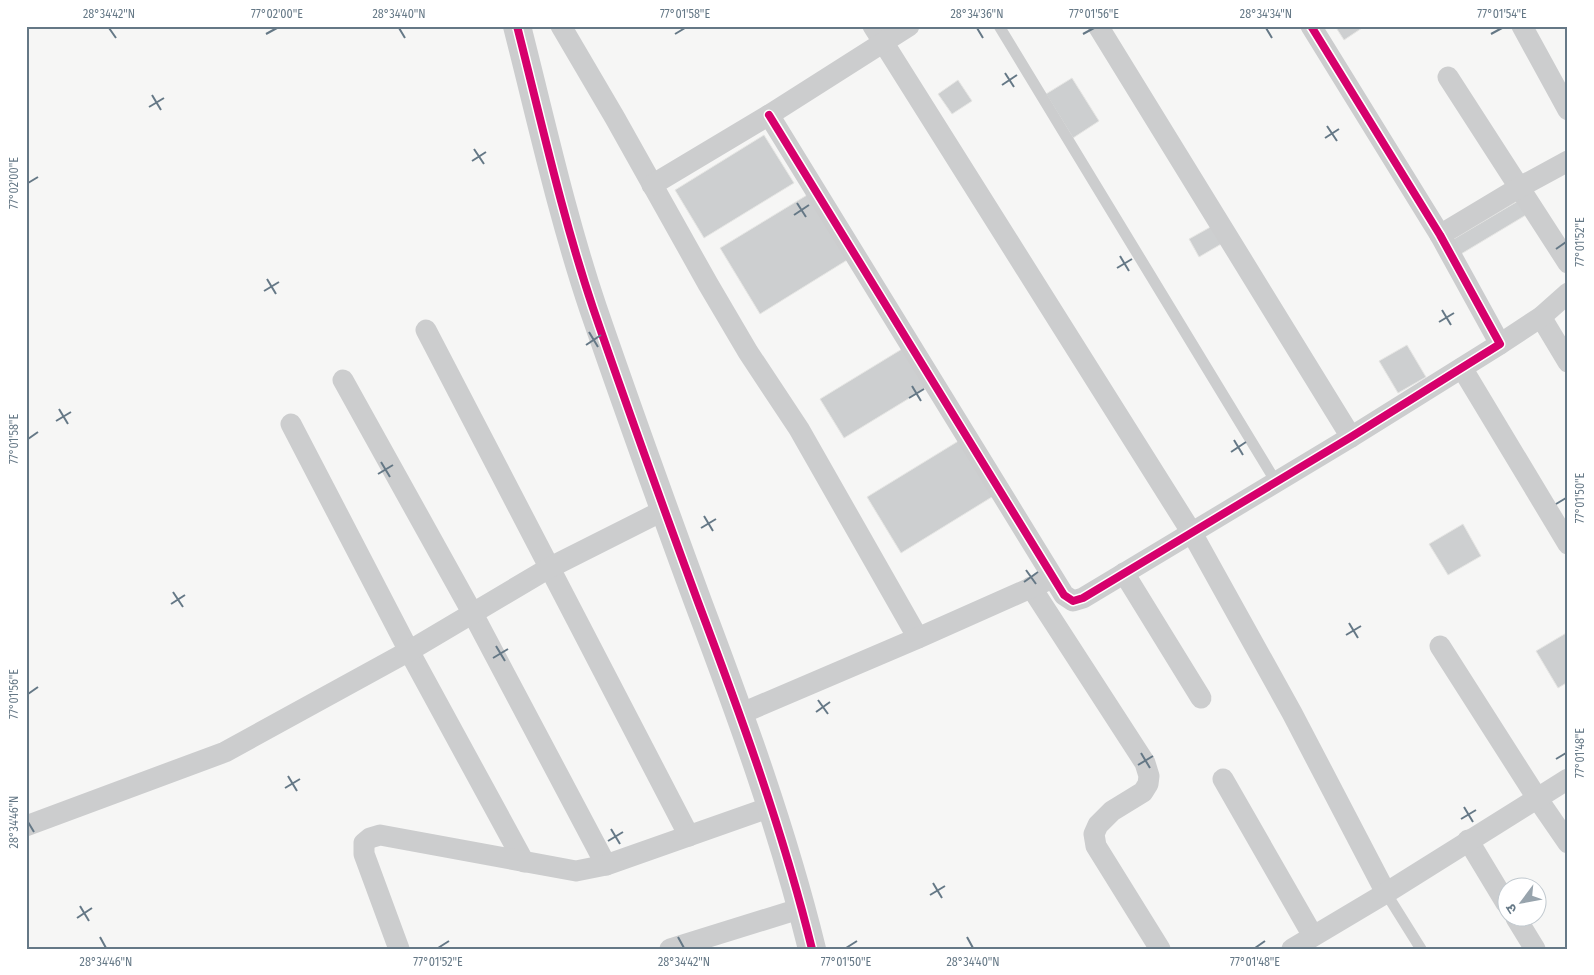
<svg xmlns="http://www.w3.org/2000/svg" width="1594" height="975" viewBox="0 0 1594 975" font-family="'Fira Sans Condensed','Noto Sans Devanagari',sans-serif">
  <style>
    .building { fill: #cdcfd0; stroke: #e6e6e4 }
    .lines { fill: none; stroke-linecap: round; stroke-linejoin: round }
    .service { stroke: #cccdce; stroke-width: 11 }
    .minor { stroke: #cccdce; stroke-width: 21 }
    .tertiary { stroke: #cccdce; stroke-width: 28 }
    .cycleway-casing { stroke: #fff; stroke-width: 11 }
    .cycleway { stroke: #d6006c; stroke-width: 8 }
    .ticks { fill: none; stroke: #657886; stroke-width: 2 }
    .neatline { fill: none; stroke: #657886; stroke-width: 2 }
    .ticks-label { font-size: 12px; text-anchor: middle; fill: #657886 }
  </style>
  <rect width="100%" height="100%" fill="#f6f6f5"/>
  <g class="building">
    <path d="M1335,26h30l-21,14z"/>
    <path d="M1072,78l27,43 -26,17 -27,-44z"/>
    <path d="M958,80l14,21 -20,13 -14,-20z"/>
    <path d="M764,135l30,48 -90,55 -29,-48z"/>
    <path d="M812,192l40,65 -92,57 -40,-66z"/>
    <path d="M1523,198l8,14 -70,42 -9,-14z"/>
    <path d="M1214,225l9,18 -24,14 -10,-18z"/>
    <path d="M1407,345l19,32 -28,16 -19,-32z"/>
    <path d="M902,349l24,39 -82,50 -24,-39z"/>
    <path d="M965,437l35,55 -99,61 -34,-56z"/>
    <path d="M1463,524l18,32 -33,19 -19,-31z"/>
    <path d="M1568,632v50l-10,6 -22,-37z"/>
  </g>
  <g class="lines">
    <g class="service">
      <path d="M999,26l277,456"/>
      <path d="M1386,893l35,56"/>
    </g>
    <g class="minor">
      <path d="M561,26l54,92 93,166 40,68 51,77 119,209"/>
      <path d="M873,26l319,507 100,180 94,180"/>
      <path d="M1098,26l253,411"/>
      <path d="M1522,26l46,84"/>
      <path d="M1448,77l120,186"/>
      <path d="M769,115l295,480 9,6 10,-3 268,-161 149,-93 -60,-109 -129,-209"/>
      <path d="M652,185l117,-70 140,-89"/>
      <path d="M1440,235l80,-48 48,-26"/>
      <path d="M1541,317l27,45"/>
      <path d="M426,330l263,506"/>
      <path d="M1500,344l41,-27 27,-24"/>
      <path d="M1462,368l106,176"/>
      <path d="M343,380l130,234 133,251"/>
      <path d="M291,424l118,227 115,211"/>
      <path d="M1124,573l77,125"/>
      <path d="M1031,587l114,176 4,13 -1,8 -5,8 -31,19 -14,14 -4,9 2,12 64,103"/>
      <path d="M1440,646l97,152 31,45"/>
      <path d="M740,714l178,-76 126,-56"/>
      <path d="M1223,779l90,157"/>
      <path d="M26,826l199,-74 184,-101 140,-83 115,-58"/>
      <path d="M1468,840l38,63"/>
      <path d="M1516,918l19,31"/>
      <path d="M399,949l-35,-95v-11l6,-5 10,-3 196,36 30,-6 165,-58"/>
      <path d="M670,949l132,-41"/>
      <path d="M1292,949l94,-56 182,-114"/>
    </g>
    <path class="tertiary" d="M517,26c24,94 45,190 76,282 34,99 69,196 105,294 43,114 85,229 114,347"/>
    <g class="cycleway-casing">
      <g id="cycleway">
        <path d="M517,26c24,94 45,190 76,282 34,99 69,196 105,294 43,114 85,229 114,347"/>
        <path d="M769,115l295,480 9,6 10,-3 268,-161 149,-93 -60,-109 -129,-209"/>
      </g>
    </g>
    <use href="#cycleway" class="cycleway"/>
  </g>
  <path class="ticks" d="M109,28l7,10M399,28l6,10M977,28l6,10M1266,28l6,10M266,34l11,-6M675,34l10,-6M1083,34l11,-6M1491,34l11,-6M1005,73l9,14M1002,85l15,-10M152,95l9,15M149,107l15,-9M1327,126l10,15M1325,138l14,-9M474,149l10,15M472,161l14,-9M28,183l10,-6M797,203l9,14M794,215l15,-10M1556,249l10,-7M1120,256l9,15M1117,268l15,-9M267,279l9,15M264,291l15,-9M1442,310l9,15M1439,322l15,-9M589,332l9,15M586,345l15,-10M912,386l9,15M909,398l15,-9M59,409l9,15M56,421l15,-9M28,439l10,-7M1234,440l9,15M1231,452l15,-10M381,462l9,15M378,474l15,-9M1556,504l10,-6M704,516l9,15M701,528l15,-9M1026,570l10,14M1024,582l14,-10M173,592l10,15M171,604l14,-9M1349,623l9,15M1346,635l15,-9M496,646l9,15M493,658l15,-9M28,694l10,-7M818,700l10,14M816,712l14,-10M1141,753l9,15M1556,759l10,-6M1138,765l15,-9M288,776l9,15M285,788l15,-9M1464,807l9,15M1461,819l15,-9M28,822l6,10M611,829l9,15M608,841l15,-9M933,883l9,15M930,895l15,-9M80,906l9,15M77,918l15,-10M100,937l6,11M678,937l6,11M967,937l6,11M438,948l11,-7M846,948l11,-7M1255,948l10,-7"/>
  <rect width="1594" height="975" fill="none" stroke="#ffffff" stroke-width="55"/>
  <g transform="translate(1522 902) rotate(238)"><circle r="24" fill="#ffffff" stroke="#c1c9cf"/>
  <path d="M0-4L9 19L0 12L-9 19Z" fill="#98a4ad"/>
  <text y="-8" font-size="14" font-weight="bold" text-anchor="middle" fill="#657886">उ</text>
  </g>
  <rect x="28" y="28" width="1538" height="920" class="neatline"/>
  <g class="ticks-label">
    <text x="109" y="18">28°34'42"N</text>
    <text x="277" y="18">77°02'00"E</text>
    <text x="399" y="18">28°34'40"N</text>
    <text x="685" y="18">77°01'58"E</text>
    <text x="977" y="18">28°34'36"N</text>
    <text x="1094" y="18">77°01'56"E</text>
    <text x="1266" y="18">28°34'34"N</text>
    <text x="1502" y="18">77°01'54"E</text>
    <text transform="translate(14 183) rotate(-90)" y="4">77°02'00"E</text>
    <text transform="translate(1580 242) rotate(-90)" y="4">77°01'52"E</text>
    <text transform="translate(14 439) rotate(-90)" y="4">77°01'58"E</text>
    <text transform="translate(1580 498) rotate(-90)" y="4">77°01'50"E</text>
    <text transform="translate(14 694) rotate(-90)" y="4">77°01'56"E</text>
    <text transform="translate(1580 753) rotate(-90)" y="4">77°01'48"E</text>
    <text transform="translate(14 822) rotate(-90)" y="4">28°34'46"N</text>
    <text x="106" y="966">28°34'46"N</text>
    <text x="438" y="966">77°01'52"E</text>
    <text x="684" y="966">28°34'42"N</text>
    <text x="846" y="966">77°01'50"E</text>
    <text x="973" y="966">28°34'40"N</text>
    <text x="1255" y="966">77°01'48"E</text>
  </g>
</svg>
